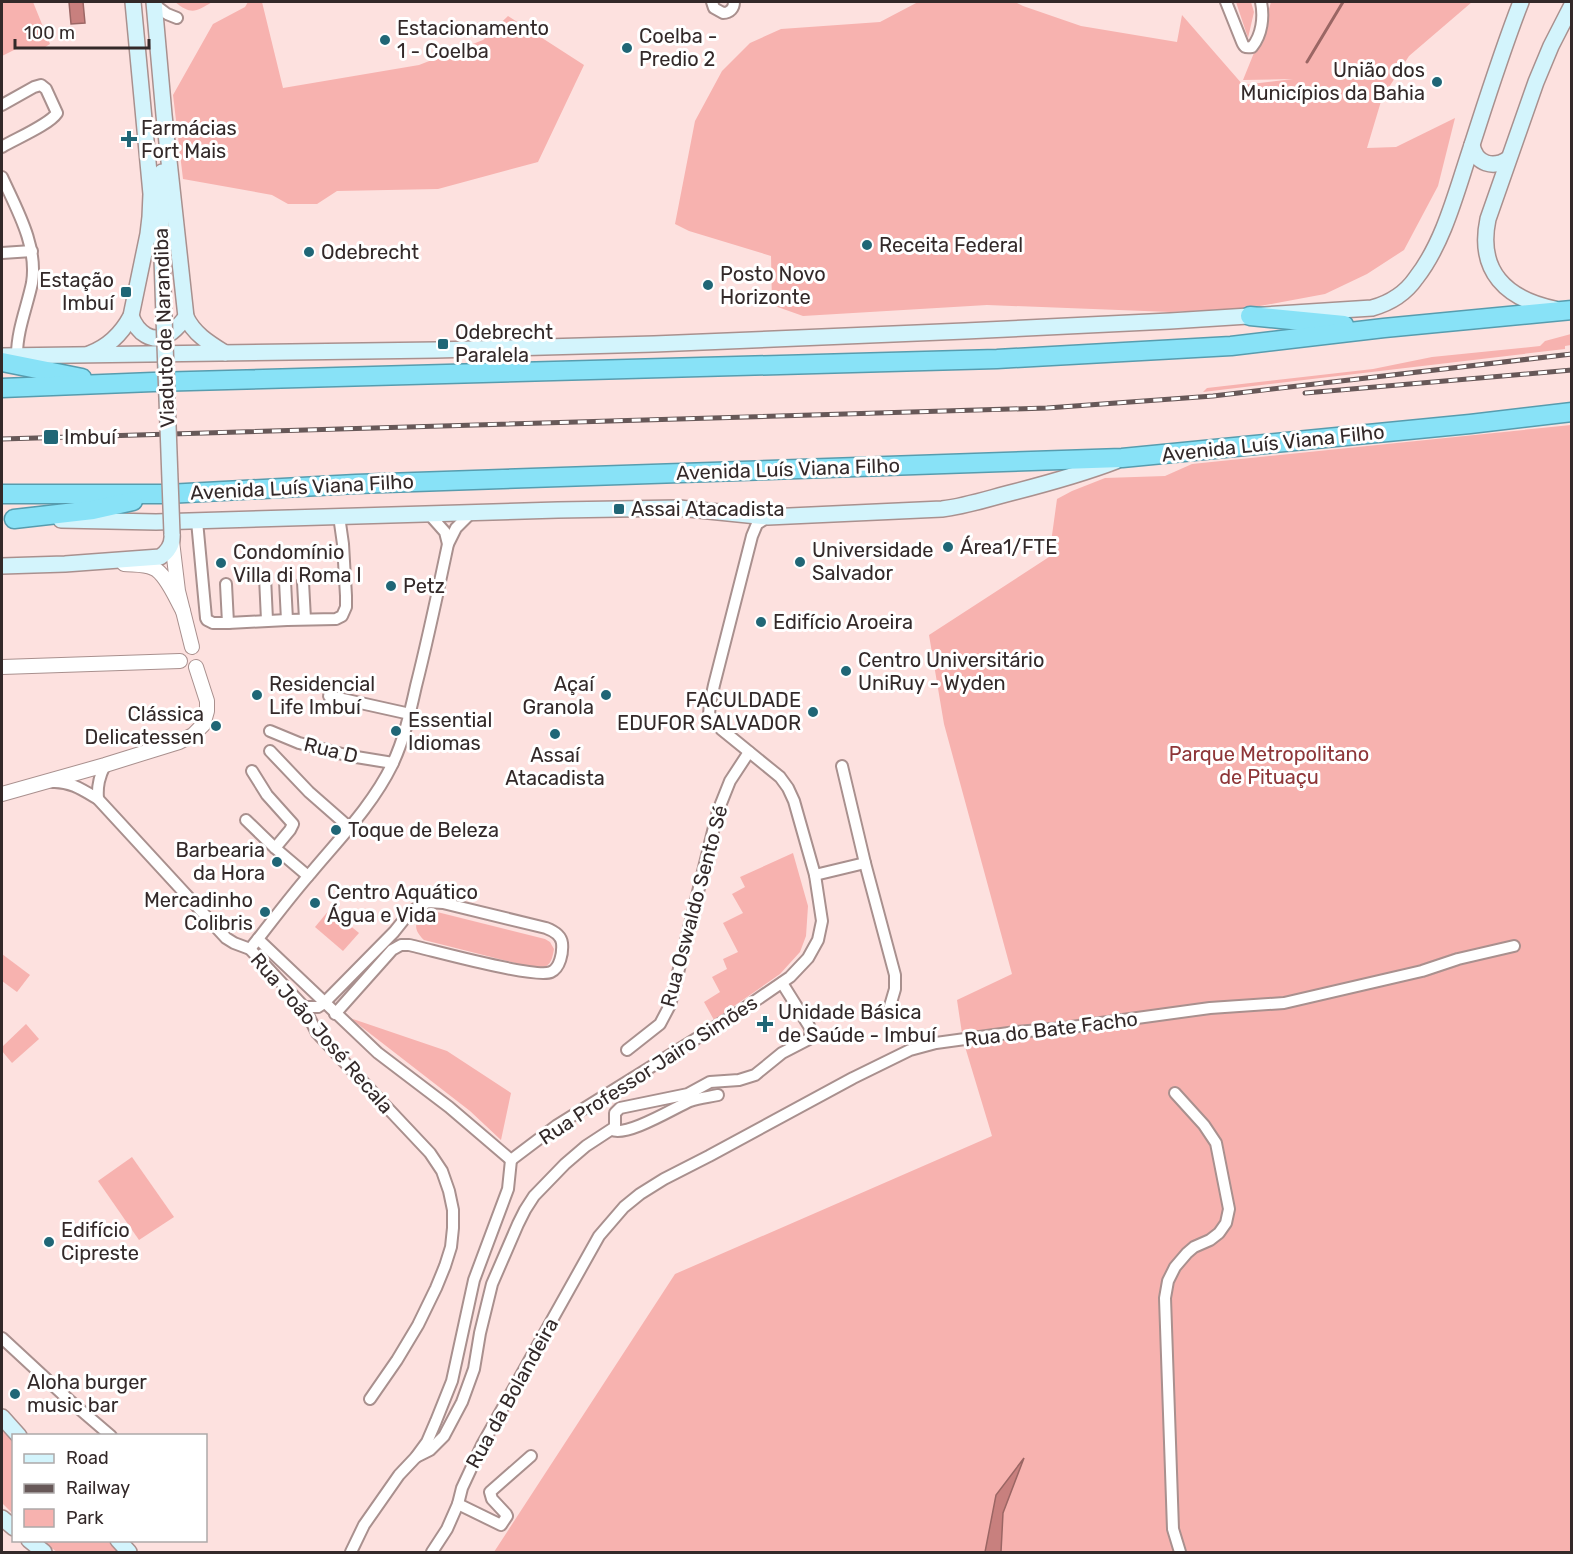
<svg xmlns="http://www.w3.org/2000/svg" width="1573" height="1554" viewBox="0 0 1573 1554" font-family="Rubik,sans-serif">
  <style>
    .green { fill: #f7b2af }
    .water { fill: #c8807e; stroke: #9b6664; stroke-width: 1.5 }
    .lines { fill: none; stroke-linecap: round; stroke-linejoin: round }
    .stream { stroke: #9b6664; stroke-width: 3 }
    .minor-casing { stroke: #a9908e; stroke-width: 14 }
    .tertiary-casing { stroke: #a9908e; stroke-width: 16 }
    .secondary-casing { stroke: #a9908e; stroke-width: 18 }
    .trunk-casing { stroke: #579cae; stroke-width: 21 }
    .minor { stroke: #fff; stroke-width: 10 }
    .tertiary { stroke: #fff; stroke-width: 14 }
    .secondary { stroke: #d3f4fc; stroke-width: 15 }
    .trunk { stroke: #88e2f7; stroke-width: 18 }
    .rail-casing { stroke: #675858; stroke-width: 5 }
    .rail { stroke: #fff; stroke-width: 3; stroke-dasharray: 9; stroke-linecap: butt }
    .secondary-bridge-casing { stroke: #a9908e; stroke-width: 18; stroke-linecap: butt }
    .secondary-bridge { stroke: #d3f4fc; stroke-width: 15 }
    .poi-dot { fill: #206676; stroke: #fff; stroke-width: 2 }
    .labels { text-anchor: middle; stroke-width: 6; stroke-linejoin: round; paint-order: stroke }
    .poi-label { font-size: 20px; fill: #332929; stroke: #fff; text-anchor: start }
    .street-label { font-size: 20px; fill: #332929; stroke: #fff }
    .park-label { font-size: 20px; fill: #8e3638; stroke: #fff }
  </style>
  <rect width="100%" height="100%" fill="#fde1df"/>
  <g class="green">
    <path d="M2,2h31l17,42 -8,5 -24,-1 -16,8z"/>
    <path d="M175,2h37c-16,10 -21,13 -37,0z"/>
    <path d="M248,2h14l21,86 136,-23 64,-25 25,-24 76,49 -46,97 -100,27 -101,2 -20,13h-29l-16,-9 -89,-16 -10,-84 40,-71 32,-17z"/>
    <path d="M918,2h97l8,4 58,20 96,16 5,-27 61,70 50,-6 -50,1 19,-47 9,-31h201l-63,54 -27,42 -15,50 29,-1 59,-29 -17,68 -34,64 -37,24 -42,20 -76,14 -79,4 -183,-7 -184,11 -31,-11 -1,-49 -82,-25 -14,-7 20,-103 27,-50 28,-28 31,-14 99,-7z"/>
    <path d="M1236,2h15l3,10 -6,26z"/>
    <path d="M1571,334v11l-6,1v3l-362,43 4,-4 166,-19 59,-12 108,-11 5,-5z"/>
    <path d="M1571,425v1127h-1077l181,-278 317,-138 -29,-96 -6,-40 55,-26 -68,-250 -15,-89 120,-78 8,-58 15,-8 33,-13 60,-2 27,-12z"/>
    <path d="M793,853l15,53 -2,30 -6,16 -20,22 -66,46 -10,-18 16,-10 -8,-15 15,-8 -4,-10 15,-7 -15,-29 20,-10 -11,-19 13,-7 -5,-10z"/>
    <path d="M330,909l29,24 -16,18 -28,-24z"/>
    <path d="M428,912h9l108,27 5,3 4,7c-2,11 -3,17 -15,20l-115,-29c-12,-12 -10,-19 4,-28z"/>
    <path d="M2,954l28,21 -13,17 -15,-11z"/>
    <path d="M350,1018l97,33 64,42 -10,47 -31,-29z"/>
    <path d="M26,1024l13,15 -27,24 -10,-12v-4z"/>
    <path d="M132,1157l42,60 -35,23 -41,-59z"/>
    <path d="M2,1423l11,13v78l-11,-11z"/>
    <path d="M42,1541h71l12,11h-68z"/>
  </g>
  <g class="water">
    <path d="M69,2h14l2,21 -14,1z"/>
    <path d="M1024,1458l-21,55 -2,39h-16l11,-57z"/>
  </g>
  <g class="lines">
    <path class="stream" d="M1307,62l36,-60"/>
    <g class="minor-casing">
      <g id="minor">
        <path d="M712,2l2,6 9,5c7,0 11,-5 11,-11"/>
        <path d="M1226,2l16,40c2,5 3,6 10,5 10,-12 12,-30 9,-45"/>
        <path d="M155,5l12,9 10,4"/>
        <path d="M2,105l32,-18 7,-2 5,4 11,24c-8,12 -42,26 -55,34"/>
        <path d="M2,177c15,33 36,69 30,106 -5,24 -15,47 -15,72"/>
        <path d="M2,253l30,-2"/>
        <path d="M429,514l16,18 3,12"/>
        <path d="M197,521l9,97 1,2 6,3h15l59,-3 49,-1 6,-3 4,-9v-11l-3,-52 -4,-28"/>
        <path d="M265,577l2,43"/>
        <path d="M285,581l2,39"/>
        <path d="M303,582l2,37"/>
        <path d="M226,584l2,39"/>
        <path d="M329,696l81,18"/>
        <path d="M270,731l29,12 51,13 43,7"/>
        <path d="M270,751l39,41 41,36"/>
        <path d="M842,766l23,97 30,112v14l-5,17"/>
        <path d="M252,771l15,24 26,29 -3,6 -15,18"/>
        <path d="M52,782c18,-1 31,8 46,17l128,139 8,5 16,6 54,58 13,26 113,120 12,18 7,20 4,19v18l-2,19 -6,19 -9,22 -18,37 -21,35 -27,39"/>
        <path d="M98,799c-1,-13 1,-22 7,-34"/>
        <path d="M246,820l29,28 33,28"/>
        <path d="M815,875l50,-12"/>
        <path d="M258,939l120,114 71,54 62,53"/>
        <path d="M250,949c20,-25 39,-51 60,-75 29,-35 62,-68 82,-109 12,-25 18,-52 24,-79 12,-47 22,-95 32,-142l8,-16 15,-15"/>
        <path d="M304,1007h14l6,-4 70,-71 16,-20 18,-10 15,1 103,25c8,3 15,7 16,15 1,10 -2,25 -11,29 -16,7 -119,-22 -142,-27h-8l-9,5 -57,64"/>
        <path d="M627,1050l33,-26 10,-19 48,-194 12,-30 19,-29"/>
        <path d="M1175,1093l29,32 12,18 13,66 -3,14 -7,10 -9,7 -16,7 -7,6 -12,14 -7,14 -3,17 8,231 7,23"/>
        <path d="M612,1130c15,7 62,-22 78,-29 9,-3 19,-4 28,-6"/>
        <path d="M511,1160l45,-34 183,-114 51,-35 18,-19 10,-18 4,-19 -7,-46 -21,-74 -6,-13 -8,-11 -59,-48 -12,-15 1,-10 4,-19 38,-149 5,-12 11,-7"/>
        <path d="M2,1338l67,62 42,36"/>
        <path d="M416,1457l14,-7 14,-14 18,-34 12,-33 6,-36 12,-49 26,-60 7,-14 9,-14 31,-32 21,-18 29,-19v-14l5,-5 68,-14 22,-12 29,-2 16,-5 27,-22 27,-14 2,-8 -2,-5 -27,-43"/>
        <path d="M458,1504l43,21 6,-9 -1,-2 -14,-15 -2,-7 41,-36"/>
        <path d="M351,1552l13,-27 35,-50 17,-18 11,-15 9,-21 16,-40 22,-101 34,-91 3,-29"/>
        <path d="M432,1552l15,-23 11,-25 4,-16 20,-43 117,-209 25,-29 16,-13 24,-15 45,-23 144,-78 57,-28 26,-7 80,-11 48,-4 146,-20 74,-5 138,-32 36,-12 56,-13"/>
      </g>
    </g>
    <g class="tertiary-casing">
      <g id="tertiary">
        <path d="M172,541l6,50 14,56"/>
        <path d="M124,564c9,1 21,0 29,4 13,5 23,31 30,43"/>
        <path d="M2,667l178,-6"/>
        <path d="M2,794l103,-29 74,-23 14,-7 10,-10 4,-14v-10l-11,-34"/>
      </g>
    </g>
    <g class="secondary-casing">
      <g id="secondary">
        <path d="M154,2l10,113 22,202c8,17 23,26 39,36"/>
        <path d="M1472,145c4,19 21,24 36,14"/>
        <path d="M162,172l-1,57 3,88"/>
        <path d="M1555,309c-49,-10 -78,-38 -67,-90l48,-137 15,-36 21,-41"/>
        <path d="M131,316c6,16 21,29 38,18 7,-4 12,-11 17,-17"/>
        <path d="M89,354c19,-7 33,-21 42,-38l17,-82 2,-17 1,-23 -18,-192"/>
        <path d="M2,356l434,-6 218,-6 311,-13 205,-10 202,-13c18,-5 33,-14 44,-30 26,-33 39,-81 52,-121 17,-52 33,-104 53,-155"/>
        <path d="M61,520l95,2 402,-12 121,-2 89,9 174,-8c25,-3 48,-11 72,-17 35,-9 68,-18 102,-31"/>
        <path d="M2,566l63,-2 95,-7c9,-6 13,-13 12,-23"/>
        <path d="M2,1417l17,19"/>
        <path d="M2,1518l12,10"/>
        <path d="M29,1540l15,12"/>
        <path d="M118,1540l11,12"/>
      </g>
    </g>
    <g class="trunk-casing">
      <g id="trunk">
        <path d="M1250,316l94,9"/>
        <path d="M2,362l80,16"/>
        <path d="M2,388l151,-6 844,-23 234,-13 153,-18 188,-18"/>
        <path d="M2,494h165l189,-10 766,-26 348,-34 102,-12"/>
        <path d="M14,519l79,-9 40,-9"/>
      </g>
    </g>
    <use href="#minor" class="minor"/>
    <use href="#tertiary" class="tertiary"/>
    <use href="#secondary" class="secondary"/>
    <use href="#trunk" class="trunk"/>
    <g class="rail-casing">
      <g id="rail">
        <path d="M1305,393l267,-23"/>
        <path d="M2,439l1045,-31 166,-12 359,-42"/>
      </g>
    </g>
    <use href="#rail" class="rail"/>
    <g class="secondary-bridge-casing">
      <path id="secondary-bridge" d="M164,317l8,217"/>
    </g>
    <use href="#secondary-bridge" class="secondary-bridge"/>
  </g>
  <g class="poi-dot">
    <circle cx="385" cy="40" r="6"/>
    <circle cx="627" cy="48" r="6"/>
    <circle cx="1437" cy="82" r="6"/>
    <path d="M126 130h6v6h6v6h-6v6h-6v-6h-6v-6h6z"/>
    <circle cx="867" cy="245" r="6"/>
    <circle cx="309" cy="252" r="6"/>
    <circle cx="708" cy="285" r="6"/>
    <rect x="120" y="286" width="12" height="12" rx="3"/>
    <rect x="437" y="338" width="12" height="12" rx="3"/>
    <rect x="43" y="429" width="16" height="16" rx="3"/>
    <rect x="613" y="503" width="12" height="12" rx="3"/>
    <circle cx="948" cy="547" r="6"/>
    <circle cx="800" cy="562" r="6"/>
    <circle cx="221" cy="563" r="6"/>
    <circle cx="391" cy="586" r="6"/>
    <circle cx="761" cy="622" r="6"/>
    <circle cx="846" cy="671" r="6"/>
    <circle cx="257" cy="695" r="6"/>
    <circle cx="606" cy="695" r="6"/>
    <circle cx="813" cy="712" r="6"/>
    <circle cx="216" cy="726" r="6"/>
    <circle cx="396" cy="731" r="6"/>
    <circle cx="555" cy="734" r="6"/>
    <circle cx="336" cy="830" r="6"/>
    <circle cx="277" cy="862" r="6"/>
    <circle cx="315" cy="903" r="6"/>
    <circle cx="265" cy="912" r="6"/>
    <path d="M762 1015h6v6h6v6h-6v6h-6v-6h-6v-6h6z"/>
    <circle cx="49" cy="1242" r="6"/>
    <circle cx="15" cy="1394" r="6"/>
  </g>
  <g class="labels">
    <g class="poi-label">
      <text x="397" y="35">Estacionamento<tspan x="397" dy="23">1 - Coelba</tspan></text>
      <text x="639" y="43">Coelba -<tspan x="639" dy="23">Predio 2</tspan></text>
      <text x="1425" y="77" text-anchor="end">União dos<tspan x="1425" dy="23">Municípios da Bahia</tspan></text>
      <text x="141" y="135">Farmácias<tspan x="141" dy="23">Fort Mais</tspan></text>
      <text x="879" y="252">Receita Federal</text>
      <text x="321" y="259">Odebrecht</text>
      <text x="720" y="281">Posto Novo<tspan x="720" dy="23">Horizonte</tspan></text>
      <text x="114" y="287" text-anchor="end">Estação<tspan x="114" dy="23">Imbuí</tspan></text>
      <text x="455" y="339">Odebrecht<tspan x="455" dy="23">Paralela</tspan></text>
      <text x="64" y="444">Imbuí</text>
      <text x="631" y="516">Assai Atacadista</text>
      <text x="960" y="554">Área1/FTE</text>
      <text x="812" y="557">Universidade<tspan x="812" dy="23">Salvador</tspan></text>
      <text x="233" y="559">Condomínio<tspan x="233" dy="23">Villa di Roma I</tspan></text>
      <text x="403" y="593">Petz</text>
      <text x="773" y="629">Edifício Aroeira</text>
      <text x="858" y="667">Centro Universitário<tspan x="858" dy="23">UniRuy - Wyden</tspan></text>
      <text x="269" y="691">Residencial<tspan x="269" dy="23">Life Imbuí</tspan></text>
      <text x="594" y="691" text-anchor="end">Açaí<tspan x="594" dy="23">Granola</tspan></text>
      <text x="801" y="707" text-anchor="end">FACULDADE<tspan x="801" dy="23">EDUFOR SALVADOR</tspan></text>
      <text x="204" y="721" text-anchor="end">Clássica<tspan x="204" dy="23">Delicatessen</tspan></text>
      <text x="408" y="727">Essential<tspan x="408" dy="23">Idiomas</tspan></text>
      <text x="555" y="762" text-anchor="middle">Assaí<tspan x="555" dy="23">Atacadista</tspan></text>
      <text x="348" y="837">Toque de Beleza</text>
      <text x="265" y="857" text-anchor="end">Barbearia<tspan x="265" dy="23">da Hora</tspan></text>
      <text x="327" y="899">Centro Aquático<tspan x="327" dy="23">Água e Vida</tspan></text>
      <text x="253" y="907" text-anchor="end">Mercadinho<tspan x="253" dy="23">Colibris</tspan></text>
      <text x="778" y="1019">Unidade Básica<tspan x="778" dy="23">de Saúde - Imbuí</tspan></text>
      <text x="61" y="1237">Edifício<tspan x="61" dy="23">Cipreste</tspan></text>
      <text x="27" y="1389">Aloha burger<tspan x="27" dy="23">music bar</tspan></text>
    </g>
    <g class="street-label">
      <text transform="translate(164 328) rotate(-92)" y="7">Viaduto de Narandiba</text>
      <text transform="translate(1273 443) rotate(-6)" y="7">Avenida Luís Viana Filho</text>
      <text transform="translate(788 469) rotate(-2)" y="7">Avenida Luís Viana Filho</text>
      <text transform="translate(302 487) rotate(-3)" y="7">Avenida Luís Viana Filho</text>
      <text transform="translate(331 750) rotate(14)" y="7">Rua D</text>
      <text transform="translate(694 906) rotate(-75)" y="7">Rua Oswaldo Sento Sé</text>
      <text transform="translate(1051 1029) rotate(-7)" y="7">Rua do Bate Facho</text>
      <text transform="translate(322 1033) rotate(49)" y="7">Rua João José Recala</text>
      <text transform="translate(648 1070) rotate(-33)" y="7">Rua Professor Jairo Simões</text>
      <text transform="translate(512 1393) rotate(-61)" y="7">Rua da Bolandeira</text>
    </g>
    <g class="park-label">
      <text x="1269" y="761">Parque Metropolitano<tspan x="1269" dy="23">de Pituaçu</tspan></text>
    </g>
  </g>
  <rect width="1573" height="1554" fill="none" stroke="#332929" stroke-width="6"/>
  <rect x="12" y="1434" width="195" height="108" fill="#ffffff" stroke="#ada9a9" stroke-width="1.5"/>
  <rect x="24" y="1454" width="30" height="9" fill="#d3f4fc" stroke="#ada9a9" stroke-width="1.5"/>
  <text x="66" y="1464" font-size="18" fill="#332929">Road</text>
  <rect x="24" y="1484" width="30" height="9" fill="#675858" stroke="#ada9a9" stroke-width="1.5"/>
  <text x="66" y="1494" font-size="18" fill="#332929">Railway</text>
  <rect x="24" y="1509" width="30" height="18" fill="#f7b2af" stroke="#ada9a9" stroke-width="1.5"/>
  <text x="66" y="1524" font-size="18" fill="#332929">Park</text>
  <path d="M15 39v9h134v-9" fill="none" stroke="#332929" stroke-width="3"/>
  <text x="24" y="39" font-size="18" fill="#332929" stroke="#ffffff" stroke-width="4.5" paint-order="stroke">100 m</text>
</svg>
